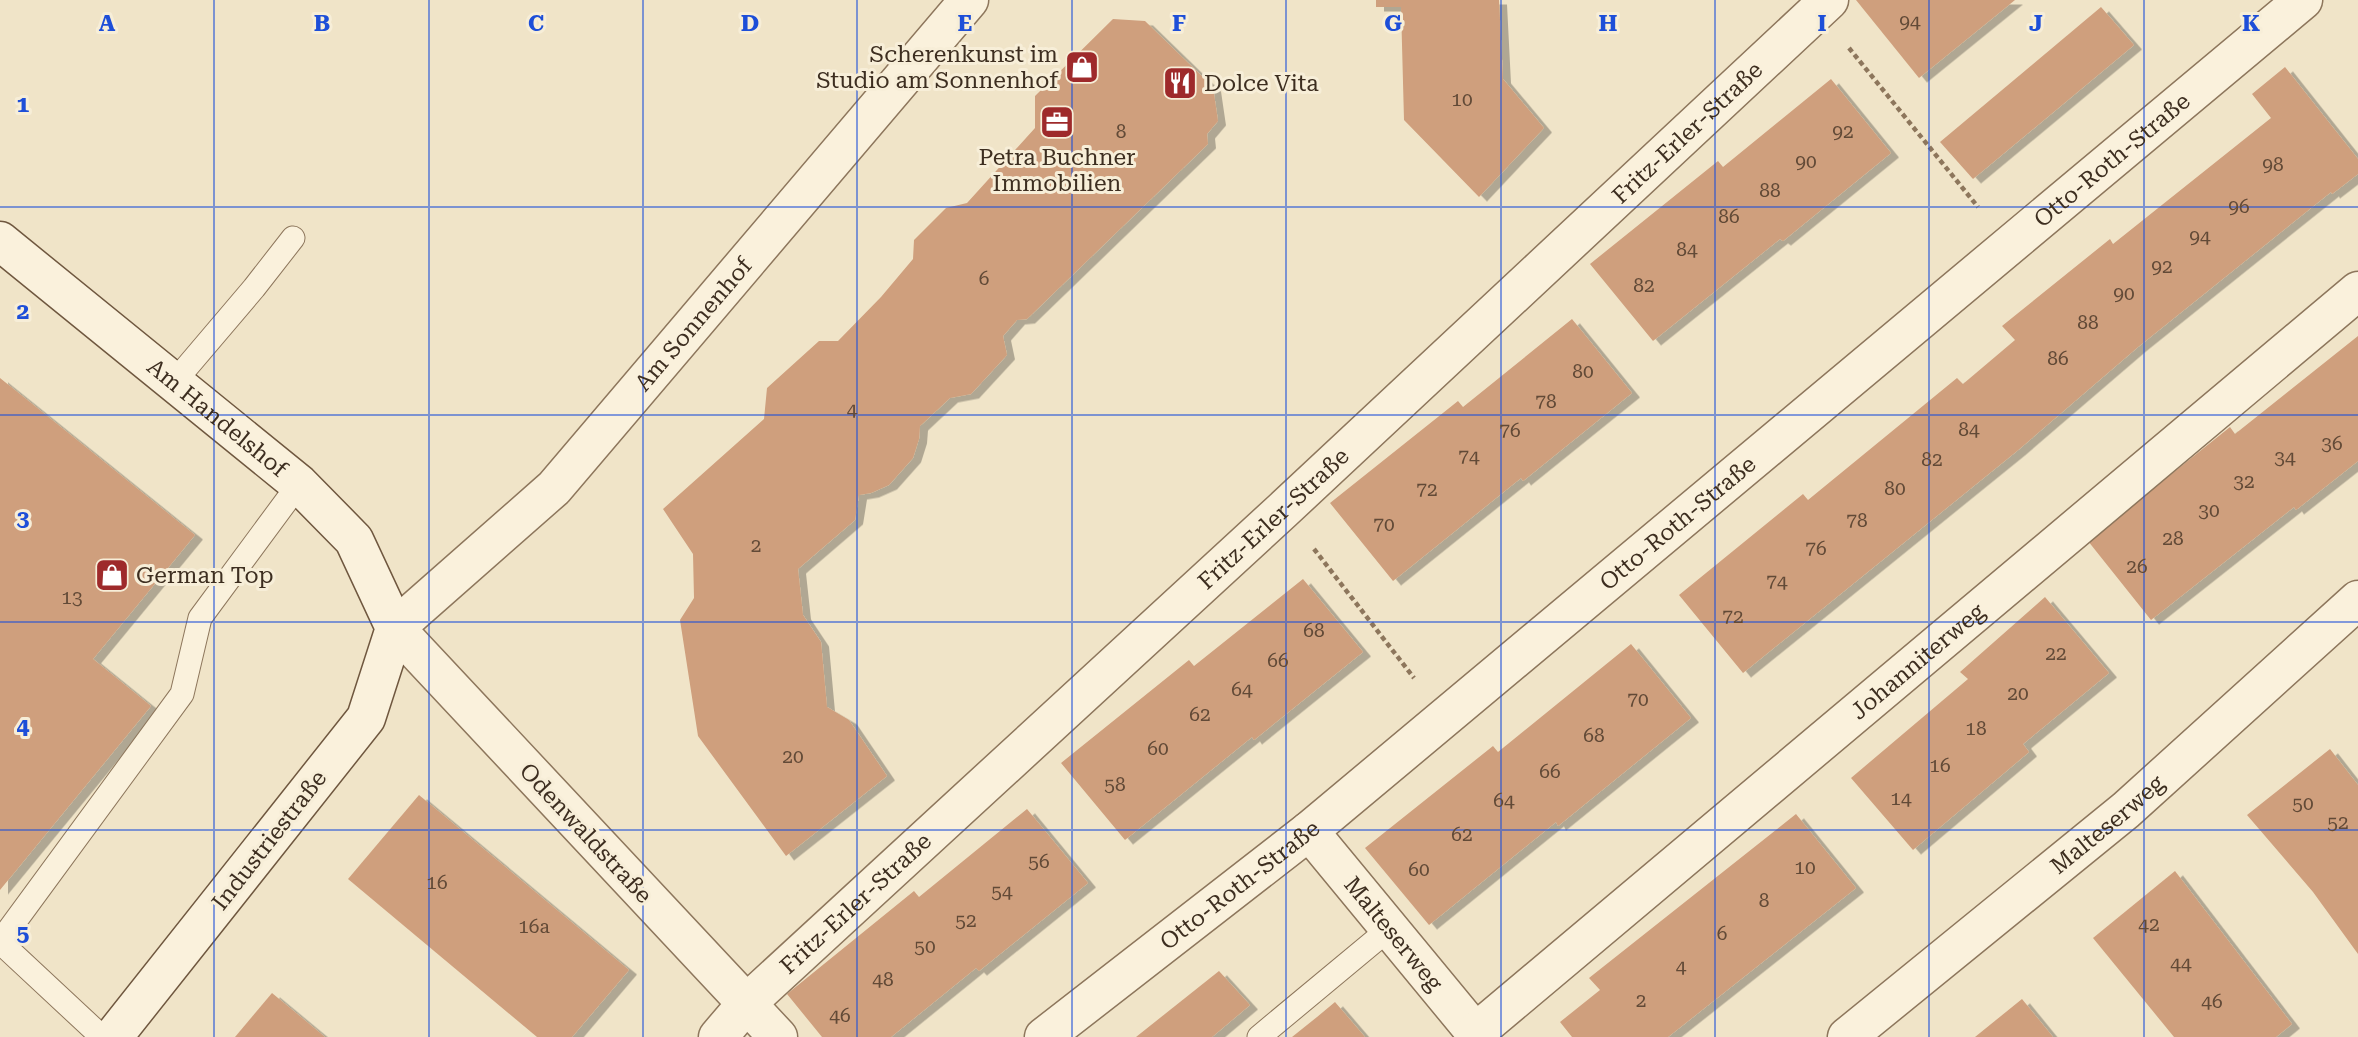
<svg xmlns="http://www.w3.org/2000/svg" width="2358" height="1037" viewBox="0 0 2358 1037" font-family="'Roboto Serif',serif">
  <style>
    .building { fill: #cf9f7d; filter: url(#shadow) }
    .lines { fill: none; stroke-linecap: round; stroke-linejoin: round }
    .lane-casing { stroke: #8d765c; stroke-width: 25 }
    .street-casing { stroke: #8d765c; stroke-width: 41 }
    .secondary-casing { stroke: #6f573f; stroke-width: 41 }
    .path { stroke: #8d765c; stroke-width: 4.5; stroke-dasharray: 5 3.5; stroke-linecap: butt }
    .lane { stroke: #faf1dc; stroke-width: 23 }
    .street { stroke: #faf1dc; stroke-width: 38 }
    .secondary { stroke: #faf1dc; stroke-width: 38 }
    .grid { fill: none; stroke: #1d4ed8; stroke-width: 2; stroke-opacity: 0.55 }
    .labels { text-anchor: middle; stroke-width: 6; stroke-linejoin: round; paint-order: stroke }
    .number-label { font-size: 19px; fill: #624a37 }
    .poi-label { font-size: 23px; fill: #3d2e20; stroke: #f7eed8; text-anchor: start }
    .street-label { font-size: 23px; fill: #3d2e20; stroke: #f7eed8 }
    .grid-label { font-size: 23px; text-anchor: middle; font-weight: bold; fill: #1d4ed8; stroke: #f7eed8; stroke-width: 6; stroke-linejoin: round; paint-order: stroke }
  </style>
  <defs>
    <filter id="shadow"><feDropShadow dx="8" dy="4.5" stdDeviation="0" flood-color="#0004"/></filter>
  </defs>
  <rect width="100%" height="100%" fill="#f0e4c8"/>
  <g class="building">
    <path d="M1376,0h123l4,79 41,49 -65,69 -75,-77 -3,-113h-25z"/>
    <path d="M1856,0h159l-96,78z"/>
    <path d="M2101,7l33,38 -161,134 -33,-37z"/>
    <path d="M1113,19l32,2 68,66 5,34 -11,13 1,10 -181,175 -10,1 -14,16 4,19 -36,39 -21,4 -30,28 -1,13 -6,19 -24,27 -18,8 -12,2 -4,25 -57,49 5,46 18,27 6,65 22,13 38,56 -101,80 -88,-120 -18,-116 14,-22 -1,-44 -30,-45 101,-90 3,-31 52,-47h19l43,-44 32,-38 1,-19 32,-32 21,-5 68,-75v-32z"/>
    <path d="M2285,67l73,92v15l-26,20 -1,-2 -193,155 -121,104 -274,222 -64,-78 124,-101 5,6 149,-122 6,6 52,-44 -13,-14 108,-87 3,5 158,-126 -19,-24z"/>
    <path d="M1831,79l60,74 -108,88 -3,-2 -127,102 -63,-77 128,-103 5,6z"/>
    <path d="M1572,319l60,74 -109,88 -2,-3 -128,103 -63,-78 128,-102 5,6z"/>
    <path d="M2358,336v125l-62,49 -2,-3 -143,113 -63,-79 142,-114 5,7z"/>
    <path d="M0,378l195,157 -102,124 58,47 -151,184z"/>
    <path d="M1303,579l60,73 -109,88 -2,-3 -127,103 -64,-77 128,-103 5,6z"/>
    <path d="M2045,597l64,76 -86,71 6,8 -116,98 -62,-72 117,-99 -8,-7z"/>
    <path d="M1631,644l60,74 -133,108 -2,-4 -127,103 -64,-77 128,-102 5,6z"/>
    <path d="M2330,749l28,36v169l-45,-62 -66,-77z"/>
    <path d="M419,795l210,175 -57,67h-35l-189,-158z"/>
    <path d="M1027,809l61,74 -109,88 -3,-3 -85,69h-69l-35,-43 127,-103 5,6z"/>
    <path d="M1796,814l60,74 -188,149h-96l-12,-15 40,-32 -11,-12z"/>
    <path d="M2175,871l117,153 -16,13h-102l-81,-99z"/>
    <path d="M1219,971l31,34 -38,32h-76z"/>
    <path d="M272,993l53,44h-90z"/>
    <path d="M2022,999l31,38h-78z"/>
    <path d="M1335,1002l30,35h-73l25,-20z"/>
  </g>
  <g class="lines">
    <g class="lane-casing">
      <g id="lane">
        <path d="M175,381l79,-93 39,-50"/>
        <path d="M0,942l182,-248 18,-76 99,-134"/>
        <path d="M0,942l102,95"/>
        <path d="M1259,1037l130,-108"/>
      </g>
    </g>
    <g class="street-casing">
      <g id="street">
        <path id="s1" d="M1309,831l170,206"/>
        <path id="s2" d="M1475,1033l883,-742"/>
        <path id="s3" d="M718,1037l29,-34 536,-493 546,-510"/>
        <path id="s4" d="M778,1037l-383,-409 159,-140 415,-488"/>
        <path id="s5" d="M1044,1037l265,-206 994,-831"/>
        <path id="s6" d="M1847,1037l279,-227 232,-210"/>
      </g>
    </g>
    <g class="secondary-casing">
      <g id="secondary">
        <path id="s7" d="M0,241l299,243 55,56 41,88 -29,90 -253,319"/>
      </g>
    </g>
    <g class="path">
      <path d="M1849,48l129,159"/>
      <path d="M1314,549l100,129"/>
    </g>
    <use href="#lane" class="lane"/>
    <use href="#street" class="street"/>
    <use href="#secondary" class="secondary"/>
  </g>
  <path class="grid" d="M214,0v1037M429,0v1037M643,0v1037M857,0v1037M1072,0v1037M1286,0v1037M1501,0v1037M1715,0v1037M1929,0v1037M2144,0v1037M0,207h2358M0,415h2358M0,622h2358M0,830h2358"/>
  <defs>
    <g id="shop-square" transform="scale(1.75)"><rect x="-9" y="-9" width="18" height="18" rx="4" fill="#9e2a2b" stroke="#f7eed8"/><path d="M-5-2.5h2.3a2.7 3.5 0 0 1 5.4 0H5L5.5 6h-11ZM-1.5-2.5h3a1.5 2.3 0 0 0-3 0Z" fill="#fff"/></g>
    <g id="restaurant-square" transform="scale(1.75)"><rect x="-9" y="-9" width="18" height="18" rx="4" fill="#9e2a2b" stroke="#f7eed8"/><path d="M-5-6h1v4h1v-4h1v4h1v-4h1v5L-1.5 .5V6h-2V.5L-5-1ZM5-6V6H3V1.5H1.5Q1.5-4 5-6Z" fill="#fff"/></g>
    <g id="office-square" transform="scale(1.75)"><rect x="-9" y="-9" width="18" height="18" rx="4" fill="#9e2a2b" stroke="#f7eed8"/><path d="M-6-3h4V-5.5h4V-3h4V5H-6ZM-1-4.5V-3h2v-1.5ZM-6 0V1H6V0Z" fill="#fff"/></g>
  </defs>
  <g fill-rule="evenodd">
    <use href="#shop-square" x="1082" y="67"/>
    <use href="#restaurant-square" x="1180" y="83"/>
    <use href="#office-square" x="1057" y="122"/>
    <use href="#shop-square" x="112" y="575"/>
  </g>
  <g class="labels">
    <g class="number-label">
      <text x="1910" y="28">94</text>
      <text x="1462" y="106">10</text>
      <text x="1121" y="138">8</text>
      <text x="1843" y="138">92</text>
      <text x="1806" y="168">90</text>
      <text x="2273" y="171">98</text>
      <text x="1770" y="197">88</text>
      <text x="2239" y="213">96</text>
      <text x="1729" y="223">86</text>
      <text x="2200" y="243">94</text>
      <text x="1687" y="256">84</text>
      <text x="2162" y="273">92</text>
      <text x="984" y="285">6</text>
      <text x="1644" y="292">82</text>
      <text x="2124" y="300">90</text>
      <text x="2088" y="329">88</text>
      <text x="2058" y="365">86</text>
      <text x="1583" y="378">80</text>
      <text x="1546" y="408">78</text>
      <text x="852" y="416">4</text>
      <text x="1969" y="436">84</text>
      <text x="1510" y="437">76</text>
      <text x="2332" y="450">36</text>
      <text x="1469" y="463">74</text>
      <text x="2285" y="464">34</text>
      <text x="1932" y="466">82</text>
      <text x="2244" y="488">32</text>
      <text x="1895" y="495">80</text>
      <text x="1427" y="496">72</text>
      <text x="2209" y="517">30</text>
      <text x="1857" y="527">78</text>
      <text x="1384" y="531">70</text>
      <text x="2173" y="545">28</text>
      <text x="756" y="552">2</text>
      <text x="1816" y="555">76</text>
      <text x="2137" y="573">26</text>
      <text x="1777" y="588">74</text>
      <text x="72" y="604">13</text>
      <text x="1733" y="623">72</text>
      <text x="1314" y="637">68</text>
      <text x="2056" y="660">22</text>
      <text x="1278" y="667">66</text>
      <text x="1242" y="696">64</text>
      <text x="2018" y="700">20</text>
      <text x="1638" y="706">70</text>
      <text x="1200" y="721">62</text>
      <text x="1976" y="735">18</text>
      <text x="1594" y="742">68</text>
      <text x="1158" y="755">60</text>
      <text x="793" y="763">20</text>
      <text x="1940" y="772">16</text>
      <text x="1550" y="778">66</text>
      <text x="1115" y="791">58</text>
      <text x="1901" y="805">14</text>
      <text x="1504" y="807">64</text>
      <text x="2303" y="810">50</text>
      <text x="2338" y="829">52</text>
      <text x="1462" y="841">62</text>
      <text x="1039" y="868">56</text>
      <text x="1805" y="874">10</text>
      <text x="1419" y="876">60</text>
      <text x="437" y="889">16</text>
      <text x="1002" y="898">54</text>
      <text x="1764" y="907">8</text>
      <text x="966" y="927">52</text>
      <text x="2149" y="931">42</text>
      <text x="534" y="933">16a</text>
      <text x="1722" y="940">6</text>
      <text x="925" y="953">50</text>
      <text x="2181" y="970">44</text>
      <text x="1681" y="973">4</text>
      <text x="883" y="986">48</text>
      <text x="1641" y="1007">2</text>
      <text x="2212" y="1008">46</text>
      <text x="840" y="1022">46</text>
    </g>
    <g class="poi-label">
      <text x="1058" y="62" text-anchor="end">Scherenkunst im<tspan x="1058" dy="26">Studio am Sonnenhof</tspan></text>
      <text x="1204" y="91">Dolce Vita</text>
      <text x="1057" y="165" text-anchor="middle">Petra Buchner<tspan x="1057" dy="26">Immobilien</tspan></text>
      <text x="136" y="583">German Top</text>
    </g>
    <g class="street-label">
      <text dy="8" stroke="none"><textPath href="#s3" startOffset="1326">Fritz-Erler-Straße</textPath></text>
      <text dy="8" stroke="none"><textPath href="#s5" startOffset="1382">Otto-Roth-Straße</textPath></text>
      <text dy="8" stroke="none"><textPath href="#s4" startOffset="987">Am Sonnenhof</textPath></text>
      <text dy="8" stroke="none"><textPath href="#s7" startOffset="280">Am Handelshof</textPath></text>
      <text dy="8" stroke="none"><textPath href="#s3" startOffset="760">Fritz-Erler-Straße</textPath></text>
      <text dy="8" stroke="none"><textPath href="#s5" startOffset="816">Otto-Roth-Straße</textPath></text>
      <text dy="8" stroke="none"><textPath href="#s2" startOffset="578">Johanniterweg</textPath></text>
      <text dy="8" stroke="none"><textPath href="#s6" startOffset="336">Malteserweg</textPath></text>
      <text transform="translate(586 833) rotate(47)" y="8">Odenwaldstraße</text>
      <text transform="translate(269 840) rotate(-52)" y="8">Industriestraße</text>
      <text dy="8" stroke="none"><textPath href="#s5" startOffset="248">Otto-Roth-Straße</textPath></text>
      <text dy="8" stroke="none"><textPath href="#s3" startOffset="192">Fritz-Erler-Straße</textPath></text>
      <text dy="8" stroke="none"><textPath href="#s1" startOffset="133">Malteserweg</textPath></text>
    </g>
  </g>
  <g class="grid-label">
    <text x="107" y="31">A</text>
    <text x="322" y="31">B</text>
    <text x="536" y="31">C</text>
    <text x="750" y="31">D</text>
    <text x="965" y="31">E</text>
    <text x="1179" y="31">F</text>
    <text x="1393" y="31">G</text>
    <text x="1608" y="31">H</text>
    <text x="1822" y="31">I</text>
    <text x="2036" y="31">J</text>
    <text x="2251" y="31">K</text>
    <text x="23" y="112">1</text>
    <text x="23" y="319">2</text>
    <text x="23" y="526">3</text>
    <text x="23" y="734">4</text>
    <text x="23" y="941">5</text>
  </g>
</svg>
